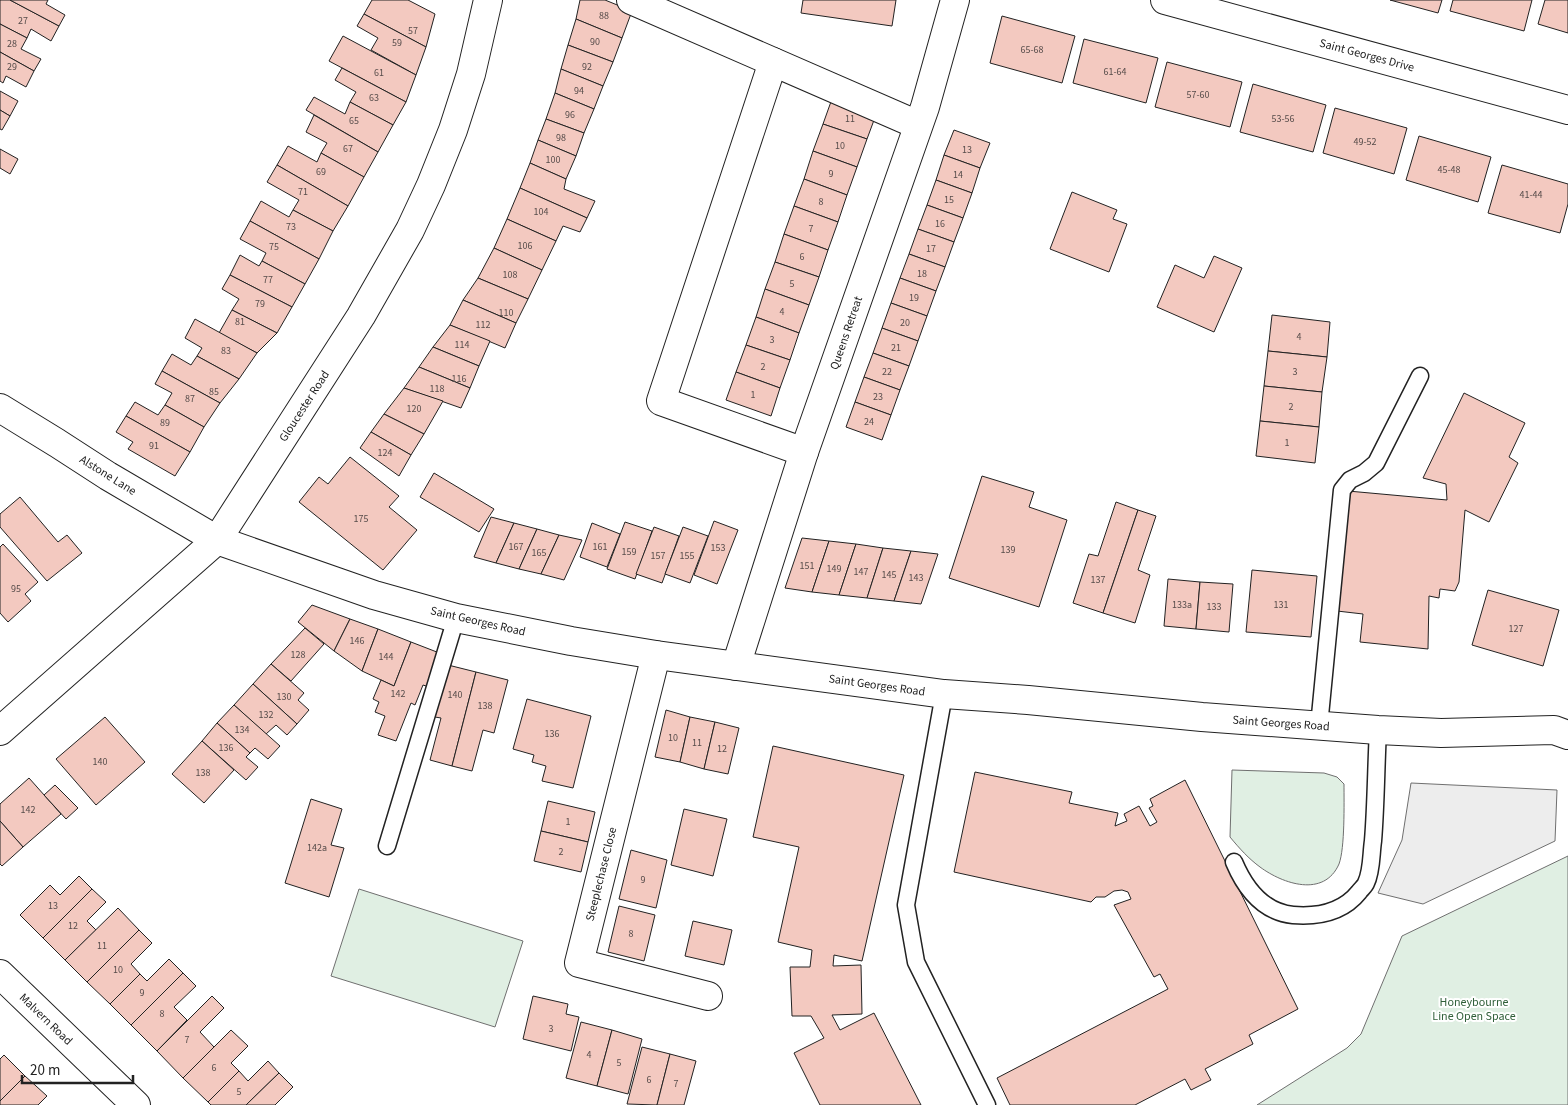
<svg xmlns="http://www.w3.org/2000/svg" width="1568" height="1105" viewBox="0 0 1568 1105" font-family="'Source Sans 3',sans-serif">
  <style>
    .green { fill: #e0efe3; stroke: #6f6f6f }
    .parking { fill: #ededed; stroke: #6f6f6f }
    .building { fill: #f3c9c0; stroke: #222 }
    .lines { fill: none; stroke-linecap: round; stroke-linejoin: round }
    .lane-casing { stroke: #222; stroke-width: 19 }
    .street-casing { stroke: #222; stroke-width: 30 }
    .secondary-casing { stroke: #222; stroke-width: 30 }
    .lane { stroke: #fff; stroke-width: 16 }
    .street { stroke: #fff; stroke-width: 28 }
    .secondary { stroke: #fff; stroke-width: 28 }
    .labels { text-anchor: middle; stroke-width: 4; stroke-linejoin: round; paint-order: stroke }
    .number-label { font-size: 10px; fill: #564c4a }
    .street-label { font-size: 12px; fill: #222; stroke: #fff }
    .park-label { font-size: 12px; fill: #2f5e38; stroke: #fff }
  </style>
  <rect width="100%" height="100%" fill="#fff"/>
  <g class="green">
    <path d="M1232,770l92,3 13,4 7,7c0,19 1,64 -5,80 -15,34 -56,20 -79,3 -11,-8 -21,-19 -30,-30z"/>
    <path d="M1568,856v249h-311l90,-57 14,-14 41,-98z"/>
    <path d="M359,889l164,52 -28,86 -164,-51z"/>
  </g>
  <path class="parking" d="M1411,783l146,7 -2,51 -132,63 -45,-11 24,-53z"/>
  <g class="building">
    <path d="M0,0h10l49,26 -8,15 -20,-12 -4,9 -27,-14z"/>
    <path d="M10,0h38l-2,4 19,11 -6,11z"/>
    <path d="M372,0h36l27,14 -9,33 -62,-33z"/>
    <path d="M580,0h25l27,11 -10,27 -46,-19z"/>
    <path d="M803,0h93l-4,26 -91,-13z"/>
    <path d="M1390,0h52l-4,13z"/>
    <path d="M1453,0h79l-8,31 -74,-20z"/>
    <path d="M1545,0h23v33l-30,-9z"/>
    <path d="M364,14l62,33 -10,28 -45,-25 7,-12 -21,-12z"/>
    <path d="M1002,16l73,20 -13,47 -72,-20z"/>
    <path d="M576,19l46,19 -9,24 -45,-17z"/>
    <path d="M0,24l27,14 -6,11 20,10 -7,12 -34,-19z"/>
    <path d="M343,36l73,39 -10,27 -77,-41z"/>
    <path d="M1084,39l74,19 -12,45 -73,-20z"/>
    <path d="M568,45l45,17 -10,24 -42,-17z"/>
    <path d="M0,52l34,19 -8,16 -20,-11 -3,7 -3,-2z"/>
    <path d="M1167,62l75,20 -12,45 -75,-20z"/>
    <path d="M342,68l64,34 -13,23 -43,-23 6,-10 -21,-12z"/>
    <path d="M561,69l42,17 -9,23 -39,-16z"/>
    <path d="M1253,84l73,21 -13,47 -73,-20z"/>
    <path d="M0,91l18,10 -8,15 -10,-6z"/>
    <path d="M555,93l39,16 -10,24 -38,-14z"/>
    <path d="M833,96l44,16 -10,27 -44,-15z"/>
    <path d="M314,97l31,17 5,-12 43,23 -15,27 -72,-42z"/>
    <path d="M1335,108l72,20 -13,46 -71,-21z"/>
    <path d="M0,110l10,6 -8,14 -2,-1z"/>
    <path d="M314,115l64,37 -14,25 -43,-24 6,-10 -21,-11z"/>
    <path d="M546,119l38,14 -8,23 -38,-16z"/>
    <path d="M823,124l44,15 -10,28 -44,-16z"/>
    <path d="M954,130l36,13 -10,25 -36,-13z"/>
    <path d="M1419,136l72,21 -13,45 -72,-22z"/>
    <path d="M538,140l38,16 -10,23 -36,-16z"/>
    <path d="M288,146l29,16 4,-9 43,24 -16,29 -71,-41z"/>
    <path d="M0,149l18,10 -8,15 -10,-6z"/>
    <path d="M813,151l44,16 -10,28 -43,-16z"/>
    <path d="M944,155l36,13 -8,25 -36,-13z"/>
    <path d="M530,163l36,16 -2,10 31,12 -8,17 -67,-30z"/>
    <path d="M277,165l71,41 -15,25 -40,-21 6,-10 -32,-18z"/>
    <path d="M1502,165l66,19v20l-8,29 -72,-20z"/>
    <path d="M804,179l43,16 -9,27 -44,-16z"/>
    <path d="M936,180l36,13 -9,25 -36,-13z"/>
    <path d="M520,188l67,30 -7,14 -17,-6 -7,15 -49,-22z"/>
    <path d="M1072,192l45,18 -4,9 14,5 -18,48 -59,-23z"/>
    <path d="M261,201l28,16 4,-7 40,21 -14,28 -69,-38z"/>
    <path d="M927,205l36,13 -9,24 -36,-13z"/>
    <path d="M794,206l44,16 -10,28 -44,-16z"/>
    <path d="M507,219l49,22 -14,29 -48,-22z"/>
    <path d="M250,221l69,38 -14,25 -43,-23 4,-8 -26,-14z"/>
    <path d="M918,229l36,13 -9,25 -36,-13z"/>
    <path d="M784,234l44,16 -9,27 -44,-15z"/>
    <path d="M494,248l48,22 -14,29 -50,-21z"/>
    <path d="M909,254l36,13 -9,24 -36,-13z"/>
    <path d="M240,255l19,11 3,-5 43,23 -13,23 -62,-32z"/>
    <path d="M1214,256l28,12 -28,64 -57,-25 18,-42 29,13z"/>
    <path d="M775,262l44,15 -10,28 -44,-16z"/>
    <path d="M230,275l62,32 -15,26 -45,-23 7,-11 -17,-10z"/>
    <path d="M478,278l50,21 -12,24 -53,-23z"/>
    <path d="M900,278l36,13 -9,25 -36,-13z"/>
    <path d="M765,289l44,16 -10,28 -43,-16z"/>
    <path d="M463,300l53,23 -11,25 -55,-23z"/>
    <path d="M891,303l36,13 -9,25 -36,-13z"/>
    <path d="M232,310l45,23 -20,20 -38,-20z"/>
    <path d="M1272,315l58,7 -3,35 -59,-6z"/>
    <path d="M756,317l43,16 -9,27 -44,-15z"/>
    <path d="M195,319l62,34 -18,26 -42,-23 5,-8 -17,-10z"/>
    <path d="M450,325l40,16 -11,25 -46,-19z"/>
    <path d="M882,328l36,13 -9,25 -36,-13z"/>
    <path d="M746,345l44,15 -10,28 -44,-16z"/>
    <path d="M433,347l46,19 -9,22 -51,-21z"/>
    <path d="M1268,351l59,6 -5,35 -58,-6z"/>
    <path d="M873,353l36,13 -9,24 -36,-13z"/>
    <path d="M172,354l19,11 6,-9 42,23 -19,24 -58,-32z"/>
    <path d="M419,367l51,21 -9,20 -57,-20z"/>
    <path d="M162,371l58,32 -16,24 -39,-22 7,-12 -17,-9z"/>
    <path d="M736,372l44,16 -9,28 -45,-16z"/>
    <path d="M864,377l36,13 -9,25 -36,-13z"/>
    <path d="M1264,386l58,6 -3,35 -59,-6z"/>
    <path d="M404,388l39,13 -19,33 -40,-20z"/>
    <path d="M1464,393l61,30 -16,34 9,6 -29,59 -24,-12 -6,72 -4,9 -15,-2 -1,9 -10,-2 -1,53 -68,-7 3,-28 -26,-3 11,-120 99,9 -1,-16 -23,-6z"/>
    <path d="M135,402l23,13 7,-10 39,22 -14,25 -64,-36z"/>
    <path d="M855,402l36,13 -9,25 -36,-13z"/>
    <path d="M384,414l40,20 -13,21 -40,-23z"/>
    <path d="M126,416l64,36 -15,24 -47,-27 5,-7 -17,-10z"/>
    <path d="M1260,421l59,6 -4,36 -59,-7z"/>
    <path d="M371,432l40,23 -12,21 -39,-28z"/>
    <path d="M350,457l49,39 -10,11 28,23 -34,40 -84,-68 20,-25 9,7z"/>
    <path d="M434,473l60,36 -15,23 -59,-35z"/>
    <path d="M982,476l52,16 -5,15 38,13 -28,87 -90,-29z"/>
    <path d="M20,497l38,45 9,-7 15,18 -35,28 -47,-54v-13z"/>
    <path d="M1116,502l22,8 -35,103 -30,-10 16,-49 9,2z"/>
    <path d="M1138,510l18,6 -18,54 12,5 -15,48 -32,-10z"/>
    <path d="M491,517l23,6 -18,40 -22,-6z"/>
    <path d="M714,521l24,9 -21,54 -23,-9z"/>
    <path d="M625,522l27,9 -17,48 -28,-10z"/>
    <path d="M514,523l23,6 -18,40 -23,-6z"/>
    <path d="M592,523l28,11 -13,33 -27,-10z"/>
    <path d="M654,527l25,9 -17,47 -26,-9z"/>
    <path d="M683,527l25,9 -18,47 -25,-9z"/>
    <path d="M537,529l22,6 -18,39 -22,-5z"/>
    <path d="M559,535l23,5 -18,40 -23,-6z"/>
    <path d="M802,538l27,3 -17,51 -27,-4z"/>
    <path d="M829,541l27,3 -17,51 -27,-3z"/>
    <path d="M3,544l35,38 -13,12 6,7 -23,21 -8,-9v-66z"/>
    <path d="M856,544l27,4 -16,50 -28,-3z"/>
    <path d="M883,548l28,3 -17,50 -27,-3z"/>
    <path d="M911,551l27,3 -17,50 -27,-3z"/>
    <path d="M1252,570l65,6 -6,61 -65,-5z"/>
    <path d="M1168,579l32,3 -4,47 -32,-3z"/>
    <path d="M1200,582l33,2 -4,48 -33,-3z"/>
    <path d="M1488,590l71,20 -16,56 -71,-21z"/>
    <path d="M312,605l38,14 -16,32 -36,-29z"/>
    <path d="M350,619l28,10 -16,42 -28,-20z"/>
    <path d="M305,628l19,16 -33,37 -20,-17z"/>
    <path d="M378,629l33,13 -17,44 -32,-15z"/>
    <path d="M411,642l31,12 -13,33 -6,-2 -8,20 -4,-2 -15,38 -18,-6 7,-19 -10,-4 4,-10 -6,-3 8,-19 13,6z"/>
    <path d="M271,664l33,29 -6,7 11,10 -12,14 -44,-40z"/>
    <path d="M448,665l28,7 -24,94 -22,-6 11,-42 -6,-1z"/>
    <path d="M476,672l32,8 -14,53 -11,-3 -11,41 -20,-5z"/>
    <path d="M253,684l44,40 -10,11 -11,-10 -10,9 -32,-29z"/>
    <path d="M527,699l64,17 -18,72 -31,-7 4,-15 -14,-4 2,-7 -21,-6z"/>
    <path d="M234,705l46,41 -12,13 -13,-11 -5,5 -33,-30z"/>
    <path d="M666,710l24,7 -10,45 -25,-5z"/>
    <path d="M105,717l40,45 -49,43 -40,-46z"/>
    <path d="M690,717l25,5 -11,47 -24,-7z"/>
    <path d="M715,722l24,6 -11,46 -24,-5z"/>
    <path d="M217,723l33,30 -4,4 12,10 -12,13 -44,-39z"/>
    <path d="M202,741l32,29 -30,33 -32,-29z"/>
    <path d="M773,746l131,29 -42,186 -28,-6 -1,11 28,-1 1,49 -30,1 8,15 34,-17 47,92h-101l-26,-52 30,-15 -13,-22h-19l-2,-49h20l2,-17 -34,-8 21,-95 -46,-10z"/>
    <path d="M975,772l97,20 -3,11 49,10 -3,13 12,-5 -3,-7 15,-8 11,20 7,-4 -8,-14 4,-2 -3,-7 35,-19 113,229 -49,26 4,9 -48,25 6,11 -20,10 -6,-11 -50,26h-125l-13,-27 171,-89 -8,-15 -6,3 -40,-72 17,-6 -3,-7 -6,-2 -8,1 -9,6h-9l-5,5 -137,-30z"/>
    <path d="M29,778l32,36 -38,33 -23,-26v-17z"/>
    <path d="M55,785l23,23 -12,11 -22,-24z"/>
    <path d="M311,799l31,10 -11,36 13,3 -15,49 -44,-14z"/>
    <path d="M548,801l47,11 -7,30 -47,-11z"/>
    <path d="M684,809l43,10 -14,57 -42,-11z"/>
    <path d="M0,821l23,26 -21,19 -2,-2z"/>
    <path d="M541,831l47,11 -7,30 -47,-11z"/>
    <path d="M631,850l36,10 -11,48 -37,-9z"/>
    <path d="M79,876l13,13 -49,49 -23,-23 30,-30 10,10z"/>
    <path d="M92,889l14,13 -19,19 9,9 -31,30 -22,-22z"/>
    <path d="M619,906l36,9 -11,46 -36,-9z"/>
    <path d="M118,908l21,22 -52,52 -22,-22z"/>
    <path d="M693,921l39,9 -8,35 -39,-9z"/>
    <path d="M139,930l13,13 -21,21 9,10 -30,30 -23,-22z"/>
    <path d="M169,959l14,14 -52,52 -21,-21 30,-30 7,7z"/>
    <path d="M183,973l13,13 -22,21 13,13 -30,31 -26,-26z"/>
    <path d="M212,996l12,12 -24,24 14,15 -31,31 -26,-27z"/>
    <path d="M533,996l35,8 -2,10 13,3 -8,34 -48,-12z"/>
    <path d="M581,1022l31,8 -15,56 -31,-8z"/>
    <path d="M231,1030l17,16 -17,17 8,8 -31,31 -25,-24z"/>
    <path d="M612,1030l30,9 -14,55 -31,-8z"/>
    <path d="M642,1047l28,7 -13,51 -30,-1z"/>
    <path d="M670,1054l26,7 -12,44h-27z"/>
    <path d="M4,1055l21,21 -25,25v-42z"/>
    <path d="M268,1061l11,12 -33,32h-35l-3,-3 31,-31 9,10z"/>
    <path d="M279,1073l14,14 -18,18h-29z"/>
    <path d="M25,1076l22,20 -9,9h-38v-4z"/>
  </g>
  <g class="lines">
    <g class="lane-casing">
      <g id="lane">
        <path d="M944,694l-38,211 10,57 71,143"/>
        <path d="M1319,726l23,-236 8,-10 14,-7 12,-10 44,-87"/>
        <path d="M387,846l69,-228"/>
        <path d="M1234,862c11,26 29,50 59,53 25,2 50,-3 66,-23 2,-3 6,-6 7,-9 6,-12 5,-29 7,-42 3,-37 3,-74 5,-111"/>
      </g>
    </g>
    <g class="street-casing">
      <g id="street">
        <path d="M631,0l287,125"/>
        <path d="M1165,0l403,110"/>
        <path d="M773,62l-112,339 143,51"/>
        <path d="M656,655l-77,308 129,33"/>
        <path d="M736,666l68,-214 121,-345 30,-107"/>
      </g>
    </g>
    <g class="secondary-casing">
      <g id="secondary">
        <path d="M0,408l57,35 51,33 109,64 157,55 82,23 115,23 85,14 288,39 84,6 174,17 176,13 63,3 113,-3 14,5"/>
        <path d="M0,731l217,-191 144,-224 49,-86 21,-45 22,-55 18,-56 17,-74"/>
        <path d="M0,974l136,131"/>
      </g>
    </g>
    <use href="#lane" class="lane"/>
    <use href="#street" class="street"/>
    <use href="#secondary" class="secondary"/>
  </g>
  <g class="labels">
    <g class="number-label">
      <text x="604" y="19">88</text>
      <text x="23" y="24">27</text>
      <text x="413" y="34">57</text>
      <text x="595" y="45">90</text>
      <text x="397" y="46">59</text>
      <text x="12" y="47">28</text>
      <text x="1032" y="53">65-68</text>
      <text x="12" y="70">29</text>
      <text x="587" y="70">92</text>
      <text x="1115" y="75">61-64</text>
      <text x="379" y="76">61</text>
      <text x="579" y="94">94</text>
      <text x="1198" y="98">57-60</text>
      <text x="374" y="101">63</text>
      <text x="570" y="118">96</text>
      <text x="850" y="122">11</text>
      <text x="1283" y="122">53-56</text>
      <text x="354" y="124">65</text>
      <text x="561" y="141">98</text>
      <text x="1365" y="145">49-52</text>
      <text x="840" y="149">10</text>
      <text x="348" y="152">67</text>
      <text x="967" y="153">13</text>
      <text x="553" y="163">100</text>
      <text x="1449" y="173">45-48</text>
      <text x="321" y="175">69</text>
      <text x="831" y="177">9</text>
      <text x="958" y="178">14</text>
      <text x="303" y="195">71</text>
      <text x="1531" y="198">41-44</text>
      <text x="949" y="203">15</text>
      <text x="821" y="205">8</text>
      <text x="541" y="215">104</text>
      <text x="940" y="227">16</text>
      <text x="291" y="230">73</text>
      <text x="811" y="232">7</text>
      <text x="525" y="249">106</text>
      <text x="274" y="250">75</text>
      <text x="931" y="252">17</text>
      <text x="802" y="260">6</text>
      <text x="922" y="277">18</text>
      <text x="510" y="278">108</text>
      <text x="268" y="283">77</text>
      <text x="792" y="287">5</text>
      <text x="914" y="301">19</text>
      <text x="260" y="307">79</text>
      <text x="782" y="315">4</text>
      <text x="506" y="316">110</text>
      <text x="240" y="325">81</text>
      <text x="905" y="326">20</text>
      <text x="483" y="328">112</text>
      <text x="1299" y="340">4</text>
      <text x="772" y="343">3</text>
      <text x="462" y="348">114</text>
      <text x="896" y="351">21</text>
      <text x="226" y="354">83</text>
      <text x="763" y="370">2</text>
      <text x="887" y="375">22</text>
      <text x="1295" y="375">3</text>
      <text x="459" y="382">116</text>
      <text x="437" y="392">118</text>
      <text x="214" y="395">85</text>
      <text x="753" y="398">1</text>
      <text x="878" y="400">23</text>
      <text x="190" y="402">87</text>
      <text x="1291" y="410">2</text>
      <text x="414" y="412">120</text>
      <text x="869" y="425">24</text>
      <text x="165" y="426">89</text>
      <text x="1287" y="446">1</text>
      <text x="154" y="449">91</text>
      <text x="385" y="456">124</text>
      <text x="361" y="522">175</text>
      <text x="516" y="550">167</text>
      <text x="600" y="550">161</text>
      <text x="718" y="551">153</text>
      <text x="1008" y="553">139</text>
      <text x="629" y="555">159</text>
      <text x="539" y="556">165</text>
      <text x="658" y="559">157</text>
      <text x="687" y="559">155</text>
      <text x="807" y="569">151</text>
      <text x="834" y="572">149</text>
      <text x="861" y="575">147</text>
      <text x="889" y="578">145</text>
      <text x="916" y="581">143</text>
      <text x="1098" y="583">137</text>
      <text x="16" y="592">95</text>
      <text x="1182" y="608">133a</text>
      <text x="1281" y="608">131</text>
      <text x="1214" y="610">133</text>
      <text x="1516" y="632">127</text>
      <text x="357" y="644">146</text>
      <text x="298" y="658">128</text>
      <text x="386" y="660">144</text>
      <text x="398" y="697">142</text>
      <text x="455" y="698">140</text>
      <text x="284" y="700">130</text>
      <text x="485" y="709">138</text>
      <text x="266" y="718">132</text>
      <text x="242" y="733">134</text>
      <text x="552" y="737">136</text>
      <text x="673" y="741">10</text>
      <text x="697" y="746">11</text>
      <text x="226" y="751">136</text>
      <text x="722" y="752">12</text>
      <text x="100" y="765">140</text>
      <text x="203" y="776">138</text>
      <text x="28" y="813">142</text>
      <text x="568" y="825">1</text>
      <text x="317" y="851">142a</text>
      <text x="561" y="855">2</text>
      <text x="643" y="883">9</text>
      <text x="53" y="909">13</text>
      <text x="73" y="929">12</text>
      <text x="631" y="937">8</text>
      <text x="102" y="949">11</text>
      <text x="118" y="973">10</text>
      <text x="142" y="996">9</text>
      <text x="162" y="1017">8</text>
      <text x="551" y="1032">3</text>
      <text x="187" y="1043">7</text>
      <text x="589" y="1058">4</text>
      <text x="619" y="1066">5</text>
      <text x="214" y="1071">6</text>
      <text x="649" y="1083">6</text>
      <text x="676" y="1087">7</text>
      <text x="239" y="1095">5</text>
    </g>
    <g class="street-label">
      <text transform="translate(1367 55) rotate(15)" y="4">Saint Georges Drive</text>
      <text transform="translate(846 333) rotate(-71)" y="4">Queens Retreat</text>
      <text transform="translate(304 406) rotate(-57)" y="4">Gloucester Road</text>
      <text transform="translate(108 475) rotate(32)" y="4">Alstone Lane</text>
      <text transform="translate(478 621) rotate(13)" y="4">Saint Georges Road</text>
      <text transform="translate(877 685) rotate(8)" y="4">Saint Georges Road</text>
      <text transform="translate(1281 723) rotate(4)" y="4">Saint Georges Road</text>
      <text transform="translate(601 874) rotate(-76)" y="4">Steeplechase Close</text>
      <text transform="translate(46 1019) rotate(44)" y="4">Malvern Road</text>
    </g>
    <g class="park-label">
      <text x="1474" y="1006">Honeybourne<tspan x="1474" dy="14">Line Open Space</tspan></text>
    </g>
  </g>
  <path d="M22 1075v8h111v-8" fill="none" stroke="#222222" stroke-width="2.5"/>
  <text x="30" y="1075" font-size="15" fill="#222222" stroke="#ffffff" stroke-width="4" paint-order="stroke">20 m</text>
</svg>
